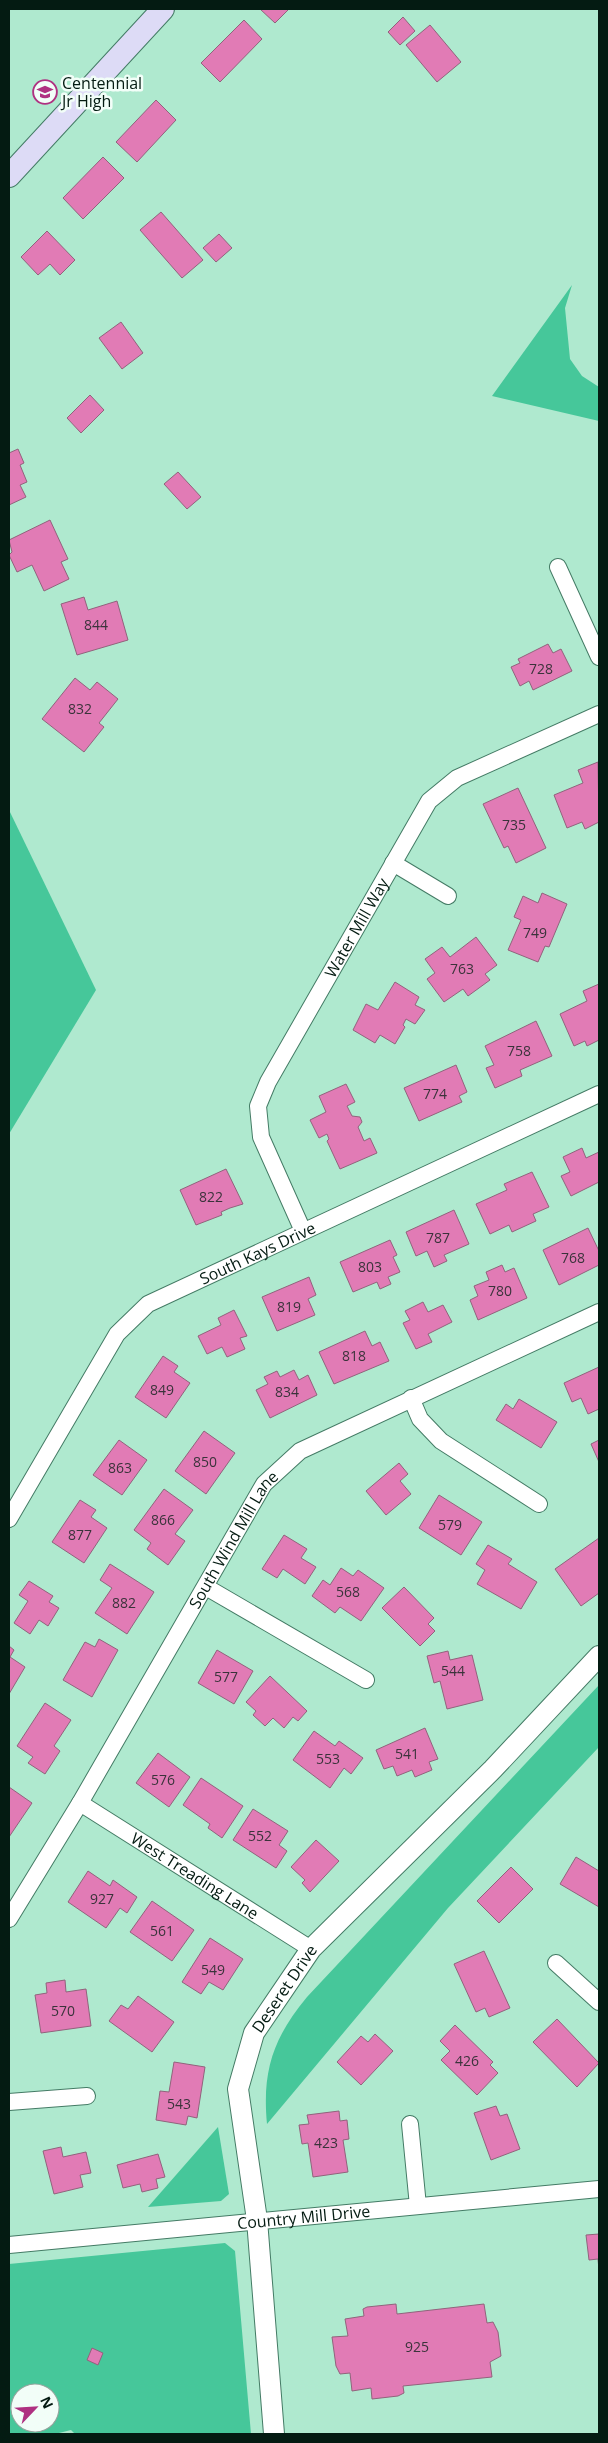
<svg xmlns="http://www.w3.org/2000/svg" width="608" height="2443" viewBox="0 0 608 2443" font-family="'Open Sans',sans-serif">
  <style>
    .green { fill: #46c79a; fill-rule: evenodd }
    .building { fill: #e17bb5; stroke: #91637c }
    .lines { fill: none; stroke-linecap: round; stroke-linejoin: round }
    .minor-casing { stroke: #447b65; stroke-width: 18 }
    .tertiary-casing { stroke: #447b65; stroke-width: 22 }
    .secondary-casing { stroke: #447b65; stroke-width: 24 }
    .minor { stroke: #fff; stroke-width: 16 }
    .tertiary { stroke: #fff; stroke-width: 20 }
    .secondary { stroke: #dddbf6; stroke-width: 22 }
    .labels { text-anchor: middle; stroke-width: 5; stroke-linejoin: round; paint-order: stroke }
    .number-label { font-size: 14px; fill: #3b333b }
    .poi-label { font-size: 16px; fill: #041b12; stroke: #f2fef8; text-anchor: start }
    .street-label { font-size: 16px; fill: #041b12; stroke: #f2fef8 }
  </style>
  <rect width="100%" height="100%" fill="#afe9cf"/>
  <g class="green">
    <path d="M572,285l-7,23 5,51 12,17 17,11v34l-107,-25z"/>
    <path d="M9,810l87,180 -87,144z"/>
    <path d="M599,1685v62l-151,161 -181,216c-5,-53 6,-86 40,-127z"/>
    <path d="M218,2127l11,67 -8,7 -73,6z"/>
    <path d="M225,2243l10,8 16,183h-176l-4,-4 -16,4h-46v-170zM20,2393h30v30h-30z"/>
  </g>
  <g class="building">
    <path d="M260,9h29l-14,14z"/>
    <path d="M403,17l12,14 -15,14 -12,-13z"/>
    <path d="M244,20l18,19 -42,43 -19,-19z"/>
    <path d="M430,25l31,37 -24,20 -31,-37z"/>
    <path d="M156,100l20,20 -39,42 -21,-20z"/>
    <path d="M103,157l21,21 -41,41 -20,-21z"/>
    <path d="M161,212l42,48 -21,18 -42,-48z"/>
    <path d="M47,231l28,29 -15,15 -10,-11 -12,11 -17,-18z"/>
    <path d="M219,234l13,14 -16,14 -13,-14z"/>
    <path d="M121,322l22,31 -21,16 -23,-31z"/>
    <path d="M90,395l14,15 -23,23 -14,-15z"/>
    <path d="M18,449l6,14 -4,2 7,17 -7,3 6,12 -17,8v-52z"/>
    <path d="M178,472l23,25 -14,12 -23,-25z"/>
    <path d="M50,520l18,39 -7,3 8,17 -25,12 -12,-26 -15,7 -8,-17 3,-3 -3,-12z"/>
    <path d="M84,597l4,13 29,-9 11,39 -51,15 -16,-51z"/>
    <path d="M548,644l5,9 8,-4 11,22 -39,19 -4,-9 -9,5 -9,-19 9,-4 -2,-4z"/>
    <path d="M75,678l15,12 7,-8 21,17 -19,24 5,4 -20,25 -42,-33z"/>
    <path d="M598,762l1,60 -14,7 -3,-7 -15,6 -13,-33 29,-12 -5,-13z"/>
    <path d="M518,788l28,60 -30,15 -8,-17 -4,2 -21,-44z"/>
    <path d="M542,893l25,11 -18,43 -4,-1 -7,16 -30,-12 13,-30 -7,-3 9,-21 15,7z"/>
    <path d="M476,937l21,28 -12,9 5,6 -22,16 -5,-7 -19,13 -17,-23 8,-6 -10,-14 17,-12 8,10z"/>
    <path d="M395,982l24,15 -4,8 10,5 -10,14 -9,-5 -3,6 2,2 -10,17 -15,-9 -5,8 -22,-13 13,-26 12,6z"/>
    <path d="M599,984v56l-12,6 -2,-5 -11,5 -14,-32 27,-13 -4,-10z"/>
    <path d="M536,1021l16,35 -32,14 2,6 -27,12 -9,-20 8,-3 -9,-19z"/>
    <path d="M456,1065l11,27 -8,4 3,6 -43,19 -15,-33z"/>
    <path d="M346,1084l9,18 -8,4 5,10 8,1 2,5 -4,5 6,14 6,-3 7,15 -37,16 -13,-28 2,-2 -2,-5 -8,4 -9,-18 16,-8 -7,-16z"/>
    <path d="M582,1148l4,10 13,-6v30l-28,14 -10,-20 9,-4 -7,-15z"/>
    <path d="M226,1169l17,35 -13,4 -9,4 1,3 -26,10 -16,-35z"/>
    <path d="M532,1172l17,35 -16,7 3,7 -24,11 -3,-7 -19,9 -14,-30 31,-14 -3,-6z"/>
    <path d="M454,1210l15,34 -25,11 3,6 -13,6 -7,-16 -11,5 -10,-24z"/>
    <path d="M588,1228l11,23v14l-40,20 -16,-35z"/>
    <path d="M390,1240l7,15 -4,2 7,15 -12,5 3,7 -11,5 -3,-7 -24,10 -13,-30z"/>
    <path d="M502,1265l3,7 9,-4 13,30 -49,22 -8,-20 8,-4 -4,-10 15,-6 -3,-8z"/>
    <path d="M309,1277l7,18 -8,4 7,16 -38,16 -15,-34z"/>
    <path d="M423,1302l5,10 15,-7 9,17 -24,12 4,8 -16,7 -13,-26 7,-3 -5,-9z"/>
    <path d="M234,1310l13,26 -7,2 5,11 -18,8 -5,-10 -15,7 -9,-18 23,-11 -3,-7z"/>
    <path d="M365,1331l7,15 8,-4 9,19 -55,23 -15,-32z"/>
    <path d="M163,1356l15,10 -4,6 16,11 -24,35 -31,-21z"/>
    <path d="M599,1367v42l-11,5 -7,-16 -9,4 -8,-19z"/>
    <path d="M294,1370l5,10 9,-5 9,20 -47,23 -14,-28 12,-6 -4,-7 13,-6 3,6z"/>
    <path d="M519,1399l38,23 -16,26 -45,-28 10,-16 7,5z"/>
    <path d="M204,1431l31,22 -29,41 -31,-23z"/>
    <path d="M119,1440l28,20 -25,35 -29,-20z"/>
    <path d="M599,1440v22l-8,-18z"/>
    <path d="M399,1463l9,11 -8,7 11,13 -25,21 -20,-24z"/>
    <path d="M164,1489l29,21 -18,24 10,7 -17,24 -21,-16 4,-6 -17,-13z"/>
    <path d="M439,1495l43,27 -21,33 -42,-27z"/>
    <path d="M80,1500l16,10 -5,7 16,11 -23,35 -32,-21z"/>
    <path d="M284,1535l23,14 -6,9 15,9 -11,17 -22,-15 -6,9 -15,-9z"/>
    <path d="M599,1538v55l-18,13 -26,-37z"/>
    <path d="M488,1545l24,14 -4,5 29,18 -16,27 -44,-25 8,-14 -9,-6z"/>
    <path d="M110,1564l44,28 -27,42 -32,-21 17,-25 -12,-8z"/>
    <path d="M341,1568l12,8 5,-6 26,18 -23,33 -21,-14 -5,6 -23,-17 11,-16 7,5z"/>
    <path d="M29,1581l24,15 -4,6 10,6 -11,18 -9,-6 -9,14 -16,-11 14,-22 -9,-6z"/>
    <path d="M404,1587l30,31 -6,6 7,7 -15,15 -38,-38z"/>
    <path d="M99,1639l19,11 -26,47 -29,-17 22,-38 10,5z"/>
    <path d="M9,1646l5,4 -4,7 15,10 -16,27z"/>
    <path d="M217,1650l36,21 -19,33 -36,-21z"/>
    <path d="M448,1651l2,9 22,-5 11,45 -36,9 -7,-28 -6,2 -7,-27z"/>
    <path d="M270,1676l37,35 -9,10 -5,-4 -9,11 -11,-10 -8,8 -12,-11 3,-4 -10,-9z"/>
    <path d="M45,1703l26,17 -17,26 6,5 -15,23 -17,-11 5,-6 -16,-11z"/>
    <path d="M425,1728l13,31 -9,3 3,8 -17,7 -3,-7 -15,6 -4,-10 -9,3 -8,-19z"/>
    <path d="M314,1731l21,15 4,-5 24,17 -12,16 -7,-6 -14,20 -37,-28z"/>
    <path d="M158,1753l32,24 -21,30 -33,-24z"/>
    <path d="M201,1778l42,28 -21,32 -14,-10 2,-4 -27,-19z"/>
    <path d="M9,1787l23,16 -23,34z"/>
    <path d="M253,1809l35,22 -9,14 8,6 -11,17 -43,-28z"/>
    <path d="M316,1840l23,21 -29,31 -8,-9 3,-3 -14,-13z"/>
    <path d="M576,1857l23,14v36l-39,-23z"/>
    <path d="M511,1867l22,22 -34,34 -22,-22z"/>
    <path d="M88,1871l22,15 3,-6 24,17 -10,16 -7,-5 -14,20 -38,-26z"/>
    <path d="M152,1901l42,29 -22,31 -42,-29z"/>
    <path d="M210,1938l33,21 -20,31 -14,-8 -8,12 -19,-12z"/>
    <path d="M484,1951l26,57 -21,9 -4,-9 -9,4 -22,-48z"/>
    <path d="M65,1980l1,12 20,-3 5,37 -50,7 -6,-38 12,-2 -1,-10z"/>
    <path d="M138,1996l36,26 -22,30 -43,-31 12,-16 7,4z"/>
    <path d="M557,2019l42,44 -22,24 -44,-45z"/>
    <path d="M455,2025l38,37 -3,3 8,8 -21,22 -36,-35 9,-9 -10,-10z"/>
    <path d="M375,2034l18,17 -32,34 -24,-23 24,-26 7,6z"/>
    <path d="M174,2062l31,5 -8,51 -9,-2 -2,9 -30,-5 4,-29 9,1z"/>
    <path d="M496,2106l4,10 7,-2 13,35 -29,11 -17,-47z"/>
    <path d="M339,2111l1,10 7,-1 2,19 -6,1 5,32 -35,5 -5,-34 -6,1 -3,-19 10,-1 -2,-9z"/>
    <path d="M61,2147l2,10 23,-5 5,21 -11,2 3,12 -29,7 -11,-43z"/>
    <path d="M158,2154l7,23 -9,2 2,9 -16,4 -2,-8 -17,4 -6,-23z"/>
    <path d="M599,2234v36l-1,-11 -9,1 -3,-25z"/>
    <path d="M396,2304l1,10 87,-10 3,19 6,-1 5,10 3,24 -11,6 2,15 -89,9 1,7 -6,3 -26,3 -1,-11 -19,3 -2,-18 -10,1 -4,-8 -4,-29 16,-1 -3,-17 19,-3 -1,-7 4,-2z"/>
    <path d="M92,2348l11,5 -5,12 -11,-5z"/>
  </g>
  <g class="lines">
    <g class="minor-casing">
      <g id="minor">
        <path d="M558,567l41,90"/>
        <path d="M393,863l55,33"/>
        <path id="s1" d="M303,1231l-42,-94 -3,-31 10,-24 161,-281 28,-23 142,-64"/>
        <path d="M411,1398l9,21 21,22 98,63"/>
        <path id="s2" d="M9,1519l108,-185 31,-30 451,-210"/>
        <path d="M206,1587l160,93"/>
        <path id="s3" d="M80,1803l231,146"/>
        <path id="s4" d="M9,1919l71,-116 184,-319 36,-33 299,-139"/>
        <path d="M556,1963l43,39"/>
        <path d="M9,2102l78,-6"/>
        <path d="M410,2124l8,82"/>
        <path id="s5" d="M9,2245l590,-56"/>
      </g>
    </g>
    <g class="tertiary-casing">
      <g id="tertiary">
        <path id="s6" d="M274,2434l-17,-214 -19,-131 16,-56 57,-84 182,-180 106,-113"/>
      </g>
    </g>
    <g class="secondary-casing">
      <path id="secondary" d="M9,176l154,-167"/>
    </g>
    <use href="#minor" class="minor"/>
    <use href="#tertiary" class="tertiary"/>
    <use href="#secondary" class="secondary"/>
  </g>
  <defs>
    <g id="school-ring" transform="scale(1.25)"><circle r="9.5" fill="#f2fef8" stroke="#af3181" stroke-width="1.5"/><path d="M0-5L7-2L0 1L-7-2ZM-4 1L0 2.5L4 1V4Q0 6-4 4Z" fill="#af3181"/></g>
  </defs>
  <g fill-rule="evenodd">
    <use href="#school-ring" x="45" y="92"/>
  </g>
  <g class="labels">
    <g class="number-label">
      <text x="96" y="630">844</text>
      <text x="541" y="674">728</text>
      <text x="80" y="714">832</text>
      <text x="514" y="830">735</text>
      <text x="535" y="938">749</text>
      <text x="462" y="974">763</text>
      <text x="519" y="1056">758</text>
      <text x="435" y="1099">774</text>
      <text x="211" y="1202">822</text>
      <text x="438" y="1243">787</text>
      <text x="573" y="1263">768</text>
      <text x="370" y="1272">803</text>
      <text x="500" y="1296">780</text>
      <text x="289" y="1312">819</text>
      <text x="354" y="1361">818</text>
      <text x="162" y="1395">849</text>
      <text x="287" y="1397">834</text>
      <text x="205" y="1467">850</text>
      <text x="120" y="1473">863</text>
      <text x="163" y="1525">866</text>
      <text x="450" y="1530">579</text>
      <text x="80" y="1540">877</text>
      <text x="348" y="1597">568</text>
      <text x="124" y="1608">882</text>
      <text x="453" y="1676">544</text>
      <text x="226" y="1682">577</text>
      <text x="407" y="1759">541</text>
      <text x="328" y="1764">553</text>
      <text x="163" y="1785">576</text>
      <text x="260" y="1841">552</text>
      <text x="102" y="1904">927</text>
      <text x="162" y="1936">561</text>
      <text x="213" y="1975">549</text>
      <text x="63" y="2016">570</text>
      <text x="467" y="2066">426</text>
      <text x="179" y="2109">543</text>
      <text x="326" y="2148">423</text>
      <text x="417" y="2352">925</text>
    </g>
    <g class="poi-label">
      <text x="62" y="89">Centennial<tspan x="62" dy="18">Jr High</tspan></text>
    </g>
    <g class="street-label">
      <text dy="6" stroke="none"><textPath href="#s1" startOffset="338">Water Mill Way</textPath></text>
      <text dy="6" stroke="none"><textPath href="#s2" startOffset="378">South Kays Drive</textPath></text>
      <text dy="6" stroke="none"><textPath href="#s4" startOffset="441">South Wind Mill Lane</textPath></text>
      <text dy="6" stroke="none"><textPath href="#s3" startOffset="136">West Treading Lane</textPath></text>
      <text dy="6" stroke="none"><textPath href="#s6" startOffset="459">Deseret Drive</textPath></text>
      <text dy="6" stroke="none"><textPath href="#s5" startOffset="296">Country Mill Drive</textPath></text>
    </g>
  </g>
  <rect width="608" height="2443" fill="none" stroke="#041b12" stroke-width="20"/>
  <g transform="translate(35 2408) rotate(65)"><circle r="24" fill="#f2fef8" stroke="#93a39c"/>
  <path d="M0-4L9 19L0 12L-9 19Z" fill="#af3181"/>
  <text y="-8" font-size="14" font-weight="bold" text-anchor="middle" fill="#041b12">N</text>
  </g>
</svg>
